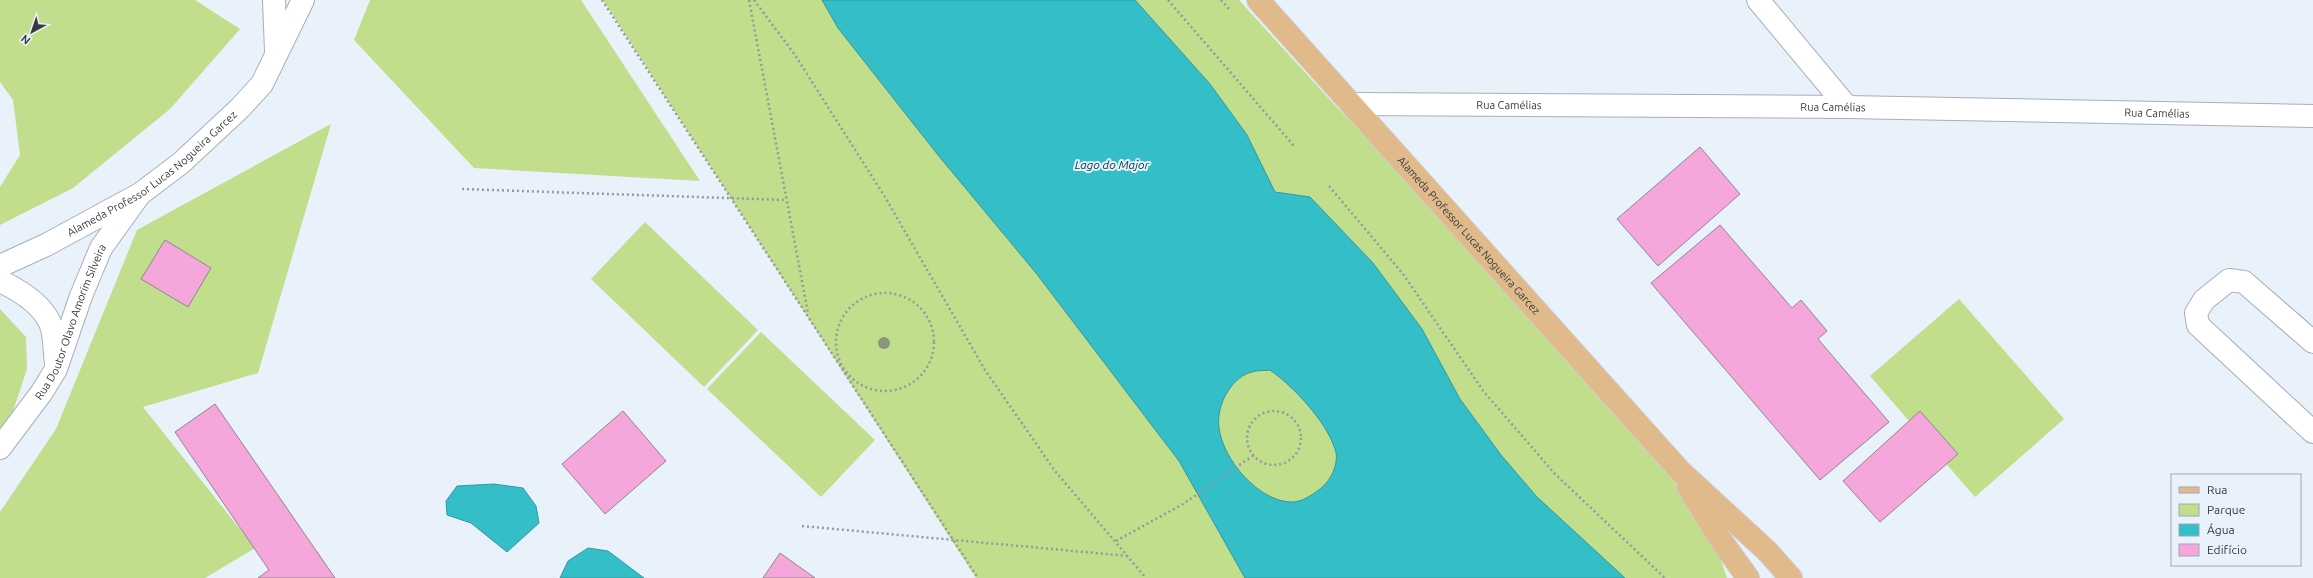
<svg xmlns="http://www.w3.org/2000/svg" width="2313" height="578" viewBox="0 0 2313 578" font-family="Ubuntu,sans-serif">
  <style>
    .green { fill: #c0de8b }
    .water { fill: #34bfc8; stroke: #35979e; fill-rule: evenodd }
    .building { fill: #f5a6db; stroke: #91868c }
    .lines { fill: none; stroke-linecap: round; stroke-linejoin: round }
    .minor-casing { stroke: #a8afb9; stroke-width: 24 }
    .major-casing { stroke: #cfcfd0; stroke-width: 24 }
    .path { stroke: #9499a0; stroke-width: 2.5; stroke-dasharray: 2 3; stroke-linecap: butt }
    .minor { stroke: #fff; stroke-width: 22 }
    .major { stroke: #e0ba8b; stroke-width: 22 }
    .tree { fill: #89967a }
    .labels { text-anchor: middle; stroke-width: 4; stroke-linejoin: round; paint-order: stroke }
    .street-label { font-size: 11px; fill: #36393d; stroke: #e9f1fb }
    .water-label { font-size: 12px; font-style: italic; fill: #044347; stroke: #e9f1fb }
  </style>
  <rect width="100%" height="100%" fill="#e9f1fb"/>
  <g class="green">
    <path d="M0,0h195l45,29 -70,80 -97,79 -73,37v-38l20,-32 -7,-55 -13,-18z"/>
    <path d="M370,0h211l119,181 -226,-13 -120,-128z"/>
    <path d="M603,0h636l94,103 265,277 78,101 41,67 10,30h-751z"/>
    <path d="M331,124l-73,249 -115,34 112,141 -50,30h-205v-66l56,-83 81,-199z"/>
    <path d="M645,222l113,108 -54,57 -113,-108z"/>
    <path d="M1959,299l105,120 -89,78 -105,-121z"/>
    <path d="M0,309l26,28 1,32 -14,42 -13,19z"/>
    <path d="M761,332l114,108 -54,57 -114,-108z"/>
  </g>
  <g class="water">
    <path d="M822,0h313l75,84 37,51 28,57 35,5 63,66 49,66 38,70 41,56 36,42 88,81h-380l-66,-117 -143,-188 -98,-118 -100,-127zM1270,370c23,16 56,51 65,79 5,13 -4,32 -15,40 -8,6 -19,14 -30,13 -33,-2 -67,-43 -71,-74 -2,-14 3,-29 11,-40 5,-7 13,-14 22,-16 5,-2 12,-1 18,-2z"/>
    <path d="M494,484l29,4 13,18 3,17 -32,29 -36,-29 -24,-8 -1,-14 11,-15z"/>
    <path d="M588,548l20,3 36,27h-84l8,-17z"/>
  </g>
  <g class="building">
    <path d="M1700,147l40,47 -82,72 -41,-47z"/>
    <path d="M1720,225l72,83 9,-8 26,31 -9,8 71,83 -69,58 -169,-197z"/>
    <path d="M165,240l46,28 -23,39 -47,-28z"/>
    <path d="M215,404l120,174h-77l11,-8 -94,-138z"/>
    <path d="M623,411l43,50 -61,53 -43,-50z"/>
    <path d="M1920,411l38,43 -78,68 -37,-41z"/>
    <path d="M780,553l35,25h-52z"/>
  </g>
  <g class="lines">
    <g class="minor-casing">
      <g id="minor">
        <path d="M274,0l2,51"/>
        <path d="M1758,0l89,107"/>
        <path id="s1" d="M1352,104l495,3 466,9"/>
        <path id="s2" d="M0,266l46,-21 94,-51 41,-31 59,-55 22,-24 41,-84"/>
        <path d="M0,281c19,9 41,22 50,42 5,10 4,29 6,40"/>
        <path d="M2313,342l-69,-60 -15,-2 -25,20 -8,13 2,12 115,107"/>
        <path id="s3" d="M0,448l42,-56 14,-23 25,-73 20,-48 36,-50"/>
      </g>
    </g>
    <g class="major-casing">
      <g id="major">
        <path id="s4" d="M1258,0l422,471 88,81 23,26"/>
        <path d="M1688,487l32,52 28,39"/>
      </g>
    </g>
    <g class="path">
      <path d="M602,0l376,578"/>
      <path d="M749,0l59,313"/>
      <path d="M754,0l41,55 90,142 100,173 70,101 91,107"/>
      <path d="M1168,0l126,146"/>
      <path d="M1221,0l9,10"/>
      <path d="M1329,186l74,88 81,118 71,82 110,104"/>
      <path d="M462,189l324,11"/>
      <circle cx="885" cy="342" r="49"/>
      <circle cx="1274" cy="438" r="27"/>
      <path d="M802,526l326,30"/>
      <path d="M1116,541l67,-37 71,-49"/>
    </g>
    <use href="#minor" class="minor"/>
    <use href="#major" class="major"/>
  </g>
  <circle class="tree" cx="884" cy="343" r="6"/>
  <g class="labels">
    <g class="street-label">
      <text dy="4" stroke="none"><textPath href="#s1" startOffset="157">Rua Camélias</textPath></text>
      <text dy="4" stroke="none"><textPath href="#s1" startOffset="481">Rua Camélias</textPath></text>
      <text dy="4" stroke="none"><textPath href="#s1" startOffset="805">Rua Camélias</textPath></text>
      <text dy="4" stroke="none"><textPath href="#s2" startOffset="179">Alameda Professor Lucas Nogueira Garcez</textPath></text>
      <text dy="4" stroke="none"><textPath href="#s4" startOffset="316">Alameda Professor Lucas Nogueira Garcez</textPath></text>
      <text dy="4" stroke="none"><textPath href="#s3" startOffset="146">Rua Doutor Olavo Amorim Silveira</textPath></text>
    </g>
    <g class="water-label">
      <text x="1112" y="169">Lago do Major</text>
    </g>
  </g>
  <rect x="2171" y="474" width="130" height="92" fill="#e9f1fb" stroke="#a1a7af"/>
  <rect x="2179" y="487" width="20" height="6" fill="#e0ba8b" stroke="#a1a7af"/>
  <text x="2207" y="494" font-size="12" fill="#36393d">Rua</text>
  <rect x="2179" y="504" width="20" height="12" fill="#c0de8b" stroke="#a1a7af"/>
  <text x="2207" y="514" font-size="12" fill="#36393d">Parque</text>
  <rect x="2179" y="524" width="20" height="12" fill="#34bfc8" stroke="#a1a7af"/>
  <text x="2207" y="534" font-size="12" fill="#36393d">Água</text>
  <rect x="2179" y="544" width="20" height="12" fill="#f5a6db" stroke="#a1a7af"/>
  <text x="2207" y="554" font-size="12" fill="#36393d">Edifício</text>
  <g transform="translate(32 32) rotate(220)" stroke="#e9f1fb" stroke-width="3" paint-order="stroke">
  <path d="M0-3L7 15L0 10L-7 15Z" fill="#36393d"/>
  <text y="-6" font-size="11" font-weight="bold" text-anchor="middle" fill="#36393d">N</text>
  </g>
</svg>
